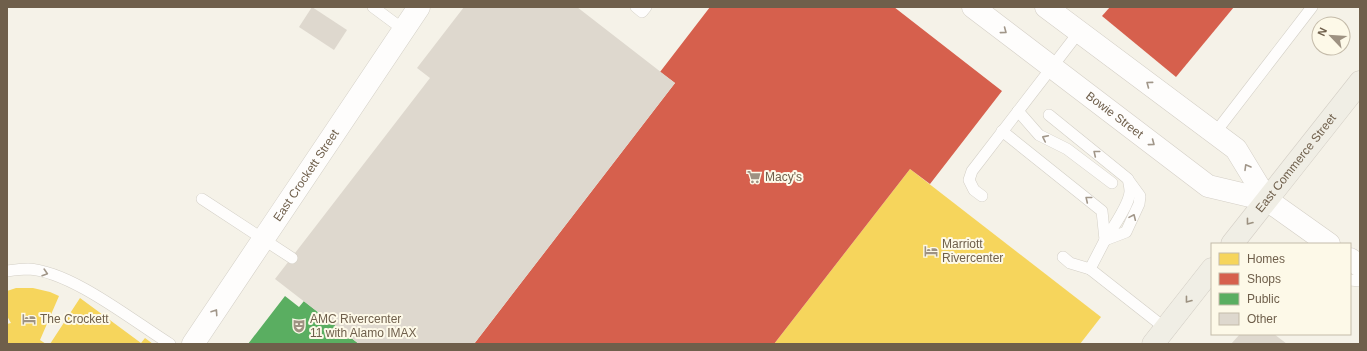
<svg xmlns="http://www.w3.org/2000/svg" width="1367" height="351" viewBox="0 0 1367 351" font-family="Arial,sans-serif">
  <style>
    .homes { fill: #f6d55c }
    .shops { fill: #d6604d }
    .public { fill: #5aae61 }
    .building { fill: #ded8ce }
    .lines { fill: none; stroke-linecap: round; stroke-linejoin: round }
    .service-casing { stroke: #d3cfc6; stroke-width: 12 }
    .tertiary-casing { stroke: #d3cfc6; stroke-width: 23 }
    .secondary-casing { stroke: #d4cfc6; stroke-width: 23 }
    .primary-casing { stroke: #d3cec5; stroke-width: 23 }
    .service { stroke: #fefdfc; stroke-width: 11 }
    .tertiary { stroke: #fefdfc; stroke-width: 22 }
    .secondary { stroke: #fefdfc; stroke-width: 22 }
    .primary { stroke: #f0eee5; stroke-width: 22 }
    .oneway { stroke: #a19689 }
    .oneway2 { stroke: #9c9181 }
    .labels { text-anchor: middle; stroke-width: 4; stroke-linejoin: round; paint-order: stroke }
    .street-label { font-size: 12px; fill: #6f5f4b; stroke: #fdf9e8 }
    .poi-label { font-size: 12px; fill: #6f5f4b; stroke: #fdf9e8; text-anchor: start }
  </style>
  <rect width="100%" height="100%" fill="#f5f2e8"/>
  <g class="homes">
    <path d="M910,169l191,148 -21,27h-306z"/>
    <path d="M16,288h17l17,4 9,4 -19,44 6,4h-39v-20l4,-1 -4,-7v-25z"/>
    <path d="M80,298l61,45 4,-5 8,6h-103z"/>
  </g>
  <g class="shops">
    <path d="M710,7h184l108,84 -72,93 -20,-15 -136,175h-300l201,-261 -15,-11z"/>
    <path d="M1110,7h124l-58,70 -74,-61z"/>
  </g>
  <path class="public" d="M285,296l14,11 5,-6 55,43h-111z"/>
  <g class="building">
    <path d="M312,7l35,23 -13,20 -35,-23z"/>
    <path d="M464,7h113l98,76 -201,261h-115l-84,-65 155,-201 -13,-10z"/>
    <path d="M1240,334h34l13,10h-56z"/>
  </g>
  <g class="lines">
    <g class="service-casing">
      <g id="service">
        <path d="M373,7l31,23"/>
        <path d="M636,7l6,5 4,-5"/>
        <path d="M1018,111l21,24 28,14 45,34"/>
        <path d="M1049,115l79,64c1,4 2,9 2,13 -1,13 -18,37 -25,48"/>
        <path d="M1002,131l100,80 3,29 -15,29"/>
        <path d="M1215,133l97,-126"/>
        <path d="M982,196l-8,-6 -5,-10 3,-9 107,-139"/>
        <path d="M202,199l90,59"/>
        <path d="M1105,240l21,-8 13,-28 1,-8 -11,-15"/>
        <path d="M1063,257l7,6 20,6 75,59"/>
        <path d="M7,271c7,-1 14,-2 21,-2 43,2 105,52 142,75"/>
        <path d="M1350,280l10,1"/>
      </g>
    </g>
    <g class="tertiary-casing">
      <g id="tertiary">
        <path id="s1" d="M193,344l226,-337"/>
      </g>
    </g>
    <g class="secondary-casing">
      <g id="secondary">
        <path id="s2" d="M973,7l235,179 59,14 62,44"/>
        <path d="M1046,7l190,142 31,51"/>
        <path d="M1350,259l10,7"/>
      </g>
    </g>
    <g class="primary-casing">
      <g id="primary">
        <path id="s3" d="M1232,244l128,-162"/>
        <path d="M1153,344l59,-75"/>
      </g>
    </g>
    <use href="#service" class="service"/>
    <use href="#tertiary" class="tertiary"/>
    <use href="#secondary" class="secondary"/>
    <use href="#primary" class="primary"/>
  </g>
  <defs><path id="oneway-chevron" d="M-2-3.5L2.5 0L-2 3.5" fill="none" stroke-width="1.6" stroke-linecap="round" stroke-linejoin="round"/></defs>
  <g class="oneway">
    <use href="#oneway-chevron" transform="translate(1004 31) rotate(37)"/>
    <use href="#oneway-chevron" transform="translate(1149 84) rotate(-143)"/>
    <use href="#oneway-chevron" transform="translate(1045 138) rotate(-154)"/>
    <use href="#oneway-chevron" transform="translate(1152 143) rotate(37)"/>
    <use href="#oneway-chevron" transform="translate(1096 153) rotate(-141)"/>
    <use href="#oneway-chevron" transform="translate(1247 167) rotate(-120)"/>
    <use href="#oneway-chevron" transform="translate(1088 199) rotate(-141)"/>
    <use href="#oneway-chevron" transform="translate(1133 217) rotate(-66)"/>
    <use href="#oneway-chevron" transform="translate(45 273) rotate(17)"/>
    <use href="#oneway-chevron" transform="translate(215 312) rotate(-56)"/>
  </g>
  <g class="oneway2">
    <use href="#oneway-chevron" transform="translate(1249 222) rotate(128)"/>
    <use href="#oneway-chevron" transform="translate(1188 300) rotate(128)"/>
  </g>
  <defs>
    <g id="supermarket-bare" transform="scale(1.08)"><path d="M-6-5.5h2.5l.6 2H6L4.5 2H-2.5L-4.4-4H-6ZM-1.5 3.2a1.3 1.3 0 1 0 .1 0ZM3 3.2a1.3 1.3 0 1 0 .1 0Z" fill="#9e9282" stroke="#fdf9e8" stroke-width="2.5" paint-order="stroke"/></g>
    <g id="hotel-bare" transform="scale(1.08)"><path d="M-6-4.5h1.5V1H6V5H4.5V3h-9V5H-6ZM-4 0a1.8 1.8 0 1 1 3.6 0ZM.5 0V-2.5h3Q6-2.5 6 0Z" fill="#9e9282" stroke="#fdf9e8" stroke-width="2.5" paint-order="stroke"/></g>
    <g id="theatre-bare" transform="scale(1.08)"><path d="M-5-5.5Q0-4 5-5.5V0Q5 5 0 6Q-5 5-5 0ZM-3.3-2.5H-1v1.5H-3.3ZM1-2.5H3.3v1.5H1ZM-2.8 1Q0 5.5 2.8 1Z" fill="#9e9282" stroke="#fdf9e8" stroke-width="2.5" paint-order="stroke"/></g>
  </defs>
  <g fill-rule="evenodd">
    <use href="#supermarket-bare" x="754" y="177"/>
    <use href="#hotel-bare" x="931" y="251"/>
    <use href="#hotel-bare" x="29" y="319"/>
    <use href="#theatre-bare" x="299" y="326"/>
  </g>
  <g class="labels">
    <g class="street-label">
      <text dy="4" stroke="none"><textPath href="#s2" startOffset="178">Bowie Street</textPath></text>
      <text dy="4" stroke="none"><textPath href="#s3" startOffset="103">East Commerce Street</textPath></text>
      <text dy="4" stroke="none"><textPath href="#s1" startOffset="203">East Crockett Street</textPath></text>
    </g>
    <g class="poi-label">
      <text x="765" y="181">Macy's</text>
      <text x="942" y="248">Marriott<tspan x="942" dy="14">Rivercenter</tspan></text>
      <text x="40" y="323">The Crockett</text>
      <text x="310" y="323">AMC Rivercenter<tspan x="310" dy="14">11 with Alamo IMAX</tspan></text>
    </g>
  </g>
  <rect width="1367" height="351" fill="none" stroke="#6f5f4b" stroke-width="16"/>
  <rect x="1211" y="243" width="140" height="92" fill="#fdf9e8" stroke="#c4bba9"/>
  <rect x="1219" y="253" width="20" height="12" fill="#f6d55c" stroke="#c4bba9"/>
  <text x="1247" y="263" font-size="12" fill="#6f5f4b">Homes</text>
  <rect x="1219" y="273" width="20" height="12" fill="#d6604d" stroke="#c4bba9"/>
  <text x="1247" y="283" font-size="12" fill="#6f5f4b">Shops</text>
  <rect x="1219" y="293" width="20" height="12" fill="#5aae61" stroke="#c4bba9"/>
  <text x="1247" y="303" font-size="12" fill="#6f5f4b">Public</text>
  <rect x="1219" y="313" width="20" height="12" fill="#ded8ce" stroke="#c4bba9"/>
  <text x="1247" y="323" font-size="12" fill="#6f5f4b">Other</text>
  <g transform="translate(1331 36) rotate(295)"><circle r="19" fill="#fdf9e8" stroke="#c4bba9"/>
  <path d="M0-3L7 15L0 10L-7 15Z" fill="#9e9282"/>
  <text y="-6" font-size="11" font-weight="bold" text-anchor="middle" fill="#6f5f4b">N</text>
  </g>
</svg>
